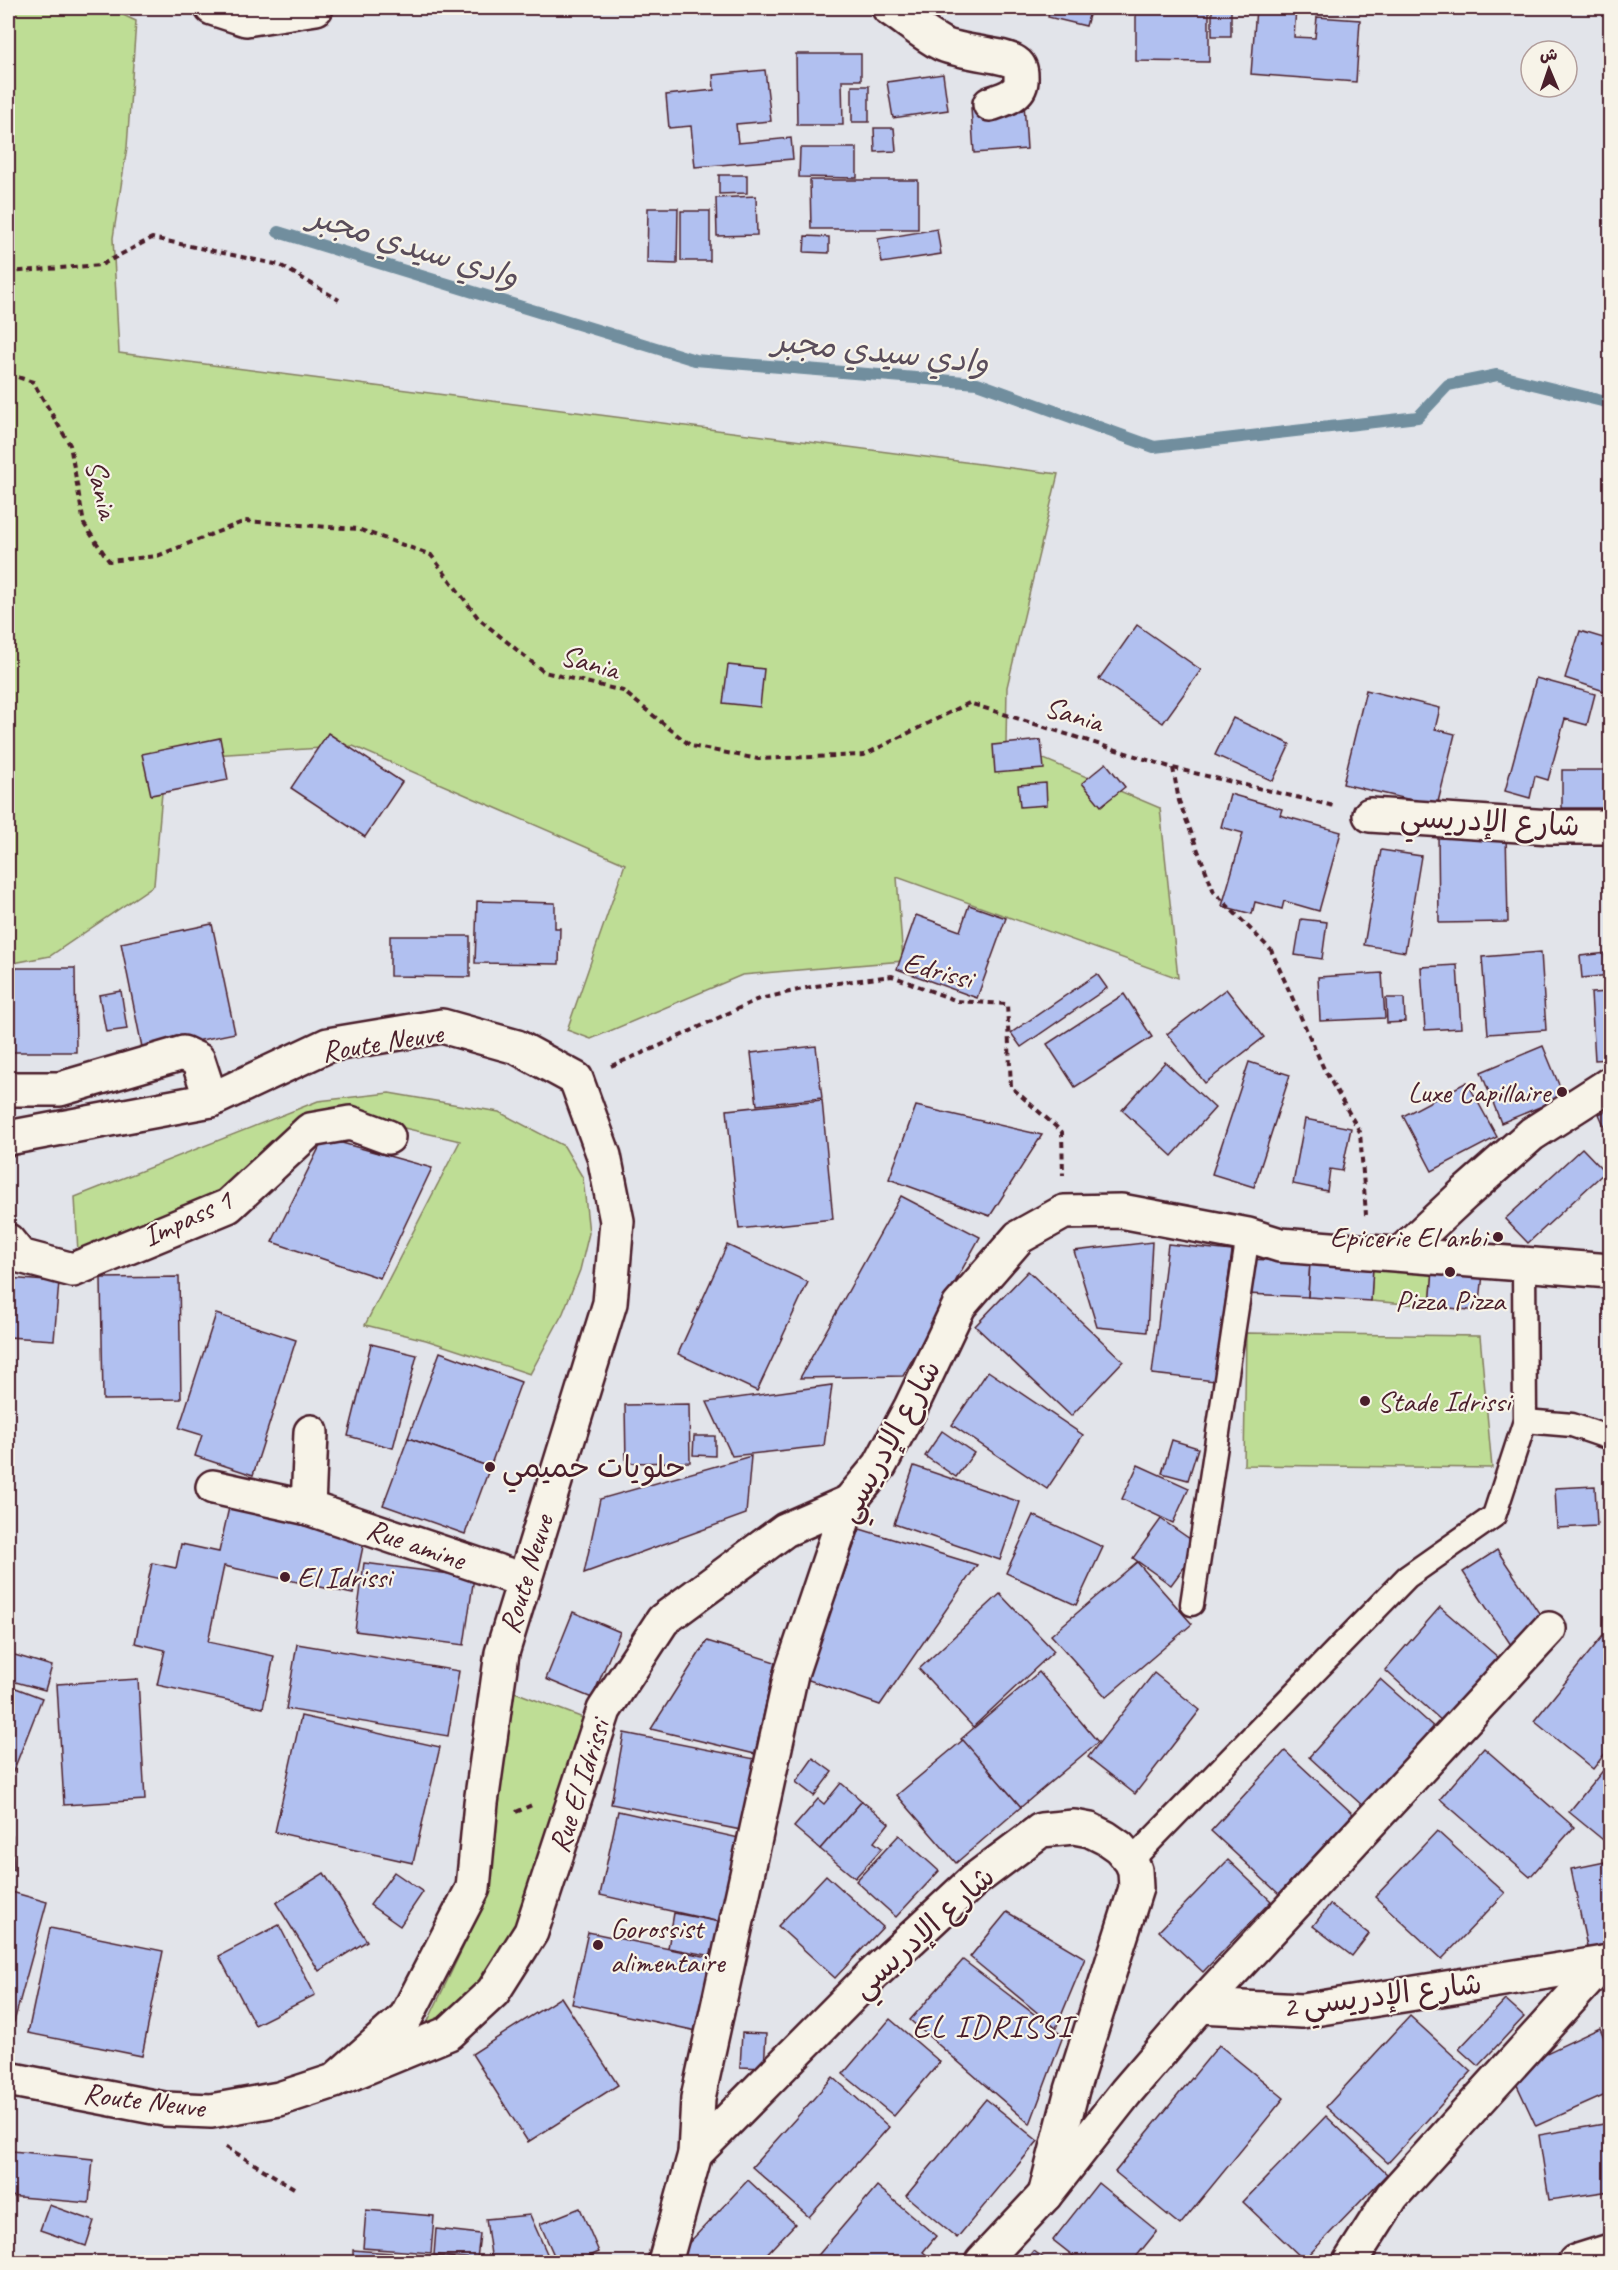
<svg xmlns="http://www.w3.org/2000/svg" width="1618" height="2270" viewBox="0 0 1618 2270" font-family="Caveat,'Playpen Sans Arabic',sans-serif">
  <style>
    .green { fill: #bedd95; stroke: #847e60; stroke-width: 1.5 }
    .lines { fill: none; stroke-linecap: round; stroke-linejoin: round }
    .stream { stroke: #718e9e; stroke-width: 12 }
    .building { fill: #b1c0f0; stroke: #4a1f2b; stroke-width: 1.5 }
    .service-casing { stroke: #4a1f2b; stroke-width: 27 }
    .minor-casing { stroke: #4a1f2b; stroke-width: 38 }
    .secondary-casing { stroke: #4a1f2b; stroke-width: 38 }
    .path { stroke: #4a1f2b; stroke-width: 4; stroke-dasharray: 6 4.5; stroke-linecap: butt }
    .service { stroke: #f7f3e8; stroke-width: 22 }
    .minor { stroke: #f7f3e8; stroke-width: 33 }
    .secondary { stroke: #f7f3e8; stroke-width: 33 }
    .poi-dot { fill: #4a1f2b; stroke: #f7f3e8; stroke-width: 2 }
    .labels { text-anchor: middle; stroke-width: 4.5; stroke-linejoin: round; paint-order: stroke }
    .street-label { font-size: 30px; fill: #4a1f2b; stroke: #f7f3e8 }
    .poi-label { font-size: 30px; fill: #4a1f2b; stroke: #f7f3e8; text-anchor: start }
    .water-label { font-size: 32px; font-style: italic; fill: #5a4d5b; stroke: #f7f3e8 }
    .neighbourhood-label { font-size: 32px; letter-spacing: 1.5px; fill: #4a1f2b; stroke: #f7f3e8 }
  </style>
  <rect width="100%" height="100%" fill="#e2e4ea"/>
  <filter id="ink" filterUnits="userSpaceOnUse"><feTurbulence type="fractalNoise" baseFrequency=".0167" numOctaves="2"/><feDisplacementMap in="SourceGraphic" scale="12" xChannelSelector="R" yChannelSelector="G"/><feConvolveMatrix kernelMatrix="1 2 1 2 8 2 1 2 1" color-interpolation-filters="sRGB"/></filter>
  <g filter="url(#ink)">
    <g class="green">
      <path d="M8,8h100l28,13 -9,126 -14,91 6,115 939,121 -51,213 -1,56 154,65 18,170 -281,-101 6,84 -161,14 -151,64 -24,-9 58,-166 -272,-118 -188,12 -11,127 -104,71 -42,8z"/>
      <path d="M389,1093l110,19 65,34 19,32 6,55 -9,37 -17,43 -33,61 -104,-34 -61,-15 95,-184 -116,-27 -62,21 -67,60 -137,58 -3,-56 243,-96z"/>
      <path d="M1373,1266l60,4 -3,36 -59,-5z"/>
      <path d="M1246,1333l234,3 12,132 -248,-3z"/>
      <path d="M512,1691l87,33 -62,191 -83,113 -28,-3 51,-107 9,-35z"/>
    </g>
    <g class="lines">
      <path class="stream" d="M278,232l417,128 282,23 177,64 264,-30 30,-32 49,-10 113,28"/>
    </g>
    <g class="building">
      <path d="M1050,8h41l-5,18 -38,-9z"/>
      <path d="M1136,8h73v54l-73,-1z"/>
      <rect x="1212" y="8" width="19" height="28"/>
      <path d="M1256,8h40l-2,29 21,1 2,-21 43,3 -4,62 -105,-8z"/>
      <path d="M796,54h65v26h-19l1,45h-46z"/>
      <path d="M765,70l6,51 -35,3 2,19 53,-5 2,21 -98,8 -4,-41 -22,2 -3,-33 48,-5 -1,-15z"/>
      <path d="M943,74l5,36 -55,8 -6,-36z"/>
      <rect x="852" y="86" width="17" height="36"/>
      <path d="M1024,103l3,46 -53,4 -3,-45z"/>
      <path d="M874,128h20l2,23 -21,1z"/>
      <path d="M800,148h57v30l-58,-1z"/>
      <path d="M719,175h28v18l-28,1z"/>
      <path d="M810,180h108v49h-107z"/>
      <path d="M756,196l1,39 -40,1 -1,-38z"/>
      <path d="M648,208h30l-1,56 -30,-1z"/>
      <rect x="681" y="211" width="29" height="50"/>
      <path d="M937,229l4,25 -59,9 -4,-24z"/>
      <path d="M805,236l24,1v16l-25,-1z"/>
      <path d="M1137,625l64,45 -38,53 -64,-44z"/>
      <path d="M1580,631l30,9v42l-3,10 -42,-14z"/>
      <path d="M728,665l36,4 -4,38 -37,-4z"/>
      <path d="M1536,678l59,16 -8,31 -22,-6 -17,61 -13,-4 -5,22 -25,-7z"/>
      <path d="M1366,690l74,18 -5,21 20,5 -18,72 -94,-22z"/>
      <path d="M1233,718l57,26 -17,37 -58,-26z"/>
      <path d="M328,733l74,49 -37,55 -74,-49z"/>
      <path d="M220,738l8,42 -77,15 -9,-41z"/>
      <path d="M1041,740l3,29 -49,4 -2,-28z"/>
      <path d="M1106,763l19,24 -24,19 -19,-23z"/>
      <rect x="1562" y="770" width="48" height="38"/>
      <path d="M1046,783l1,22 -27,2 -2,-22z"/>
      <path d="M1230,794l52,15 -2,6 61,17 -22,79 -35,-10 -2,8 -27,-7 -3,12 -30,-8 21,-73 -22,-6z"/>
      <path d="M1506,833l2,89 -69,1 -1,-89z"/>
      <path d="M1381,850l40,6 -16,96 -41,-7z"/>
      <path d="M477,901l78,2v25h5l-1,36 -84,-1z"/>
      <path d="M969,905l37,13 -29,80 -80,-29 19,-54 44,16z"/>
      <path d="M1301,919l26,3 -5,37 -27,-4z"/>
      <path d="M212,924l23,109 -92,19 -22,-109z"/>
      <path d="M390,936h80v41l-80,-1z"/>
      <path d="M1541,952l5,78 -58,4 -6,-77z"/>
      <path d="M1607,953l3,22 -28,3 -2,-22z"/>
      <path d="M1457,965l4,63 -36,2 -4,-63z"/>
      <path d="M8,968h67l1,84h-68z"/>
      <path d="M1382,973l3,45 -65,3 -2,-44z"/>
      <path d="M1097,974l10,14 -86,59 -10,-14z"/>
      <path d="M1226,989l38,48 -59,46 -38,-49z"/>
      <path d="M121,991l6,38 -21,3 -7,-37z"/>
      <path d="M1610,992v67l-15,1 -4,-67z"/>
      <path d="M1124,994l28,43 -77,50 -28,-43z"/>
      <path d="M1386,998h18l1,24 -18,1z"/>
      <path d="M816,1046l6,52 -65,7 -6,-52z"/>
      <path d="M1543,1046l21,51 -63,26 -20,-51z"/>
      <path d="M1165,1062l50,46 -43,48 -50,-46z"/>
      <path d="M1249,1062l41,13 -36,112 -42,-13z"/>
      <path d="M1467,1082l30,55 -65,34 -29,-55z"/>
      <path d="M822,1100l11,119 -94,10 -12,-119z"/>
      <path d="M916,1106l126,29 -52,81 -101,-37z"/>
      <path d="M1610,1109v30l-11,-25z"/>
      <path d="M1305,1119l46,9 -9,43 -12,-2 -3,22 -34,-7z"/>
      <path d="M324,1138l108,30 -52,110 -108,-36z"/>
      <path d="M1582,1148l23,24 -77,71 -23,-24z"/>
      <path d="M901,1196l79,41 -77,139 -103,2z"/>
      <path d="M1152,1242l-5,90 -50,-5 -23,-76z"/>
      <path d="M1168,1244l64,7 -17,130 -63,-7z"/>
      <path d="M727,1245l81,37 -51,109 -79,-37z"/>
      <path d="M1249,1259l61,3 -2,35 -61,-3z"/>
      <path d="M1310,1262l63,4 -2,35 -63,-4z"/>
      <path d="M1433,1270l50,4 -4,37 -49,-5z"/>
      <path d="M1028,1271l95,90 -52,55 -96,-90z"/>
      <path d="M179,1277l2,122 -78,1 -2,-122z"/>
      <path d="M8,1278l51,4 -5,58 -46,-3z"/>
      <path d="M216,1314l80,26 -43,135 -58,-19 7,-21 -23,-7z"/>
      <path d="M371,1344l46,11 -24,93 -45,-12z"/>
      <path d="M440,1352l81,30 -31,85 -82,-29z"/>
      <path d="M988,1371l95,64 -36,54 -95,-64z"/>
      <path d="M832,1385l-8,61 -92,10 -25,-54z"/>
      <path d="M689,1404l1,58 -64,1 -1,-58z"/>
      <path d="M942,1431l32,22 -18,24 -31,-21z"/>
      <path d="M694,1436h21v20l-22,-1z"/>
      <path d="M408,1438l82,29 -25,67 -82,-29z"/>
      <path d="M1172,1440l26,8 -10,32 -26,-7z"/>
      <path d="M751,1456l-5,58 -162,59 16,-74z"/>
      <path d="M1138,1465l51,23 -16,35 -51,-24z"/>
      <path d="M914,1466l106,36 -20,58 -106,-36z"/>
      <path d="M1595,1486l2,40 -40,2 -2,-40z"/>
      <path d="M230,1503l136,29 -13,62 -129,-28 -16,76 66,14 -11,52 -106,-23 8,-35 -30,-7 17,-80 24,5 5,-24 38,8z"/>
      <path d="M1033,1515l70,32 -27,58 -70,-32z"/>
      <path d="M1161,1519l39,27 -29,39 -38,-27z"/>
      <path d="M860,1529l117,36 -97,140 -74,-26z"/>
      <path d="M1497,1550l48,72 -34,23 -48,-73z"/>
      <path d="M1137,1562l55,62 -86,73 -55,-62z"/>
      <path d="M364,1563l110,14 -10,68 -109,-14z"/>
      <path d="M1000,1594l54,57 -81,76 -54,-58z"/>
      <path d="M1440,1607l59,51 -56,64 -58,-52z"/>
      <path d="M573,1612l47,20 -28,66 -46,-19z"/>
      <path d="M1610,1627v120l-17,22 -59,-48z"/>
      <path d="M707,1641l68,21 -20,92 -104,-25z"/>
      <path d="M297,1644l162,27 -11,65 -162,-27z"/>
      <path d="M8,1653l44,13 -7,24 -37,-10z"/>
      <path d="M1039,1672l59,70 -77,65 -60,-68z"/>
      <path d="M1154,1673l46,37 -65,84 -47,-37z"/>
      <path d="M138,1679l7,121 -81,5 -7,-121z"/>
      <path d="M1380,1679l55,49 -71,79 -55,-50z"/>
      <path d="M8,1685l34,13 -31,79 -3,-1z"/>
      <path d="M301,1716l139,31 -27,116 -138,-31z"/>
      <path d="M624,1733l131,26 -14,71 -130,-26z"/>
      <path d="M963,1740l58,67 -65,56 -59,-68z"/>
      <path d="M1484,1748l90,79 -44,50 -90,-78z"/>
      <path d="M1285,1751l68,63 -74,80 -68,-63z"/>
      <path d="M813,1758l19,14 -18,24 -18,-14z"/>
      <path d="M1610,1762v79l-2,3 -39,-32z"/>
      <path d="M841,1783l21,18 -42,48 -26,-22 24,-28 6,5z"/>
      <path d="M862,1801l27,22 -15,19 8,6 -27,30 -35,-29z"/>
      <path d="M618,1811l121,27 -19,84 -120,-27z"/>
      <path d="M1437,1831l68,62 -63,66 -67,-62z"/>
      <path d="M899,1835l40,36 -43,46 -40,-36z"/>
      <path d="M8,1836h4l2,34h-6z"/>
      <path d="M1228,1860l43,41 -68,71 -44,-41z"/>
      <path d="M1610,1861v91l-21,5 -18,-88z"/>
      <path d="M394,1872l29,20 -23,34 -30,-21z"/>
      <path d="M324,1873l43,68 -48,30 -43,-68z"/>
      <path d="M826,1875l57,52 -48,51 -57,-52z"/>
      <path d="M8,1891l39,11 -33,120 -6,-1z"/>
      <path d="M1330,1904l39,30 -17,22 -39,-30z"/>
      <path d="M1007,1912l78,46 -29,70 -86,-71z"/>
      <path d="M674,1913l46,9 -7,34 -45,-8z"/>
      <path d="M279,1925l36,70 -60,30 -36,-69z"/>
      <path d="M50,1928l113,23 -21,105 -114,-23z"/>
      <path d="M588,1932l125,26 -16,73 -125,-27z"/>
      <path d="M963,1960l100,76 -33,88 -120,-104z"/>
      <path d="M561,1997l57,88 -90,57 -56,-88z"/>
      <path d="M1505,2000l19,17 -46,49 -19,-17z"/>
      <path d="M1410,2016l61,56 -83,91 -62,-56z"/>
      <path d="M890,2019l50,43 -46,54 -51,-42z"/>
      <path d="M1600,2028l10,24v41l-74,33 -26,-56z"/>
      <path d="M742,2033l24,1 -2,34 -24,-1z"/>
      <path d="M1219,2045l65,53 -104,127 -65,-53z"/>
      <path d="M833,2077l56,50 -80,90 -57,-50z"/>
      <path d="M986,2099l52,42 -81,97 -51,-42z"/>
      <path d="M1326,2116l61,58 -83,86 -61,-58z"/>
      <path d="M1610,2123v68l-61,9 -10,-65z"/>
      <path d="M12,2151l81,8 -4,44 -81,-7z"/>
      <path d="M748,2180l47,44 -36,38h-88z"/>
      <path d="M1098,2183l59,48 -25,31h-51l-28,-22z"/>
      <path d="M877,2186l59,50 -13,16 12,10h-116l-4,-3z"/>
      <path d="M49,2205l45,16 -8,25 -46,-16z"/>
      <path d="M580,2208l19,44 -23,10h-19l-17,-38z"/>
      <path d="M366,2210l68,6 -3,37 -68,-5z"/>
      <path d="M530,2215l19,43 -35,4h-22l-6,-43z"/>
      <path d="M436,2229l44,5 -3,25 -43,-4z"/>
      <path d="M353,2250l101,8 -1,4h-100z"/>
      <path d="M1034,2251l15,11h-24z"/>
    </g>
    <g class="lines">
      <g class="service-casing">
        <g id="service">
          <path d="M1525,1421l47,4 38,13"/>
          <path d="M1192,1604l56,-369"/>
          <path d="M1131,1861l276,-284 87,-61 31,-95 -1,-156"/>
        </g>
      </g>
      <g class="minor-casing">
        <g id="minor">
          <path d="M212,8l34,11 70,-11"/>
          <path d="M889,8c17,11 34,26 53,36 18,9 65,10 75,20 5,5 4,12 4,17 -1,15 -20,19 -31,23"/>
          <path d="M1370,815l180,12h60"/>
          <path d="M8,1089h52l123,-36 15,7 13,40"/>
          <path d="M8,1241l12,15 53,14 155,-64 82,-76 40,-7 38,14"/>
          <path d="M1401,1253l63,-59 68,-60 78,-50"/>
          <path d="M213,1487l95,21 215,72"/>
          <path d="M308,1508l3,-76"/>
          <path d="M1200,2006l349,-377"/>
          <path d="M340,2078l109,-45 44,-41 38,-60 73,-222 59,-90 122,-90 64,-28"/>
          <path d="M695,2154l174,-176 104,-97 68,-51 33,-3 16,3 16,8 13,9 12,14 4,9 1,18 -64,202 -27,105"/>
          <path d="M665,2262l30,-108 3,-56 93,-424 58,-172 31,-37 31,-58 48,-101 60,-69 45,-25 57,-1 127,24 32,10 330,26"/>
          <path d="M982,2262l63,-67 81,-103 74,-86 102,5 308,-49"/>
          <path d="M1350,2262l42,-66 211,-233"/>
          <path d="M1575,2262l35,-11"/>
        </g>
      </g>
      <g class="secondary-casing">
        <path id="secondary" d="M8,1138l203,-38 117,-55 114,-19 75,21 59,32 28,77 13,65 -7,82 -108,350 -21,150 -8,85 -67,129 -72,64 -55,18 -68,12 -47,-2 -156,-30"/>
      </g>
      <g class="path">
        <path d="M8,272l93,-7 51,-27 128,27 59,35"/>
        <path d="M8,374l25,8 37,63 14,79 25,37 48,-5 88,-35 113,8 73,26 48,64 65,53 79,19 68,55 67,13 106,-4 105,-52 204,65 161,38"/>
        <path d="M1173,768l6,33 35,91 57,58 53,119 36,63 6,83"/>
        <path d="M611,1066l46,-19 99,-47 59,-14 77,-10 65,25 50,3 4,83 51,45 1,43"/>
        <path d="M516,1812l18,-8"/>
        <path d="M226,2147l68,41"/>
      </g>
      <use href="#service" class="service"/>
      <use href="#minor" class="minor"/>
      <use href="#secondary" class="secondary"/>
    </g>
  </g>
  <g class="poi-dot">
    <circle cx="1562" cy="1092" r="6"/>
    <circle cx="1498" cy="1237" r="6"/>
    <circle cx="1450" cy="1272" r="6"/>
    <circle cx="1365" cy="1401" r="6"/>
    <circle cx="490" cy="1467" r="6"/>
    <circle cx="285" cy="1577" r="6"/>
    <circle cx="598" cy="1945" r="6"/>
  </g>
  <g class="labels">
    <g class="street-label">
      <text transform="translate(102 489) rotate(76)" y="10">Sania</text>
      <text transform="translate(590 662) rotate(16)" y="10">Sania</text>
      <text transform="translate(1074 714) rotate(17)" y="10">Sania</text>
      <text transform="translate(1490 821) rotate(3)" y="10">شارع الإدريسي</text>
      <text transform="translate(938 970) rotate(15)" y="10">Edrissi</text>
      <text transform="translate(382 1042) rotate(-9)" y="10">Route Neuve</text>
      <text transform="translate(187 1218) rotate(-25)" y="10">Impass 1</text>
      <text transform="translate(889 1441) rotate(-61)" y="10">شارع الإدريسي</text>
      <text transform="translate(416 1544) rotate(19)" y="10">Rue amine</text>
      <text transform="translate(526 1574) rotate(-73)" y="10">Route Neuve</text>
      <text transform="translate(579 1786) rotate(-72)" y="10">Rue El Idrissi</text>
      <text transform="translate(923 1932) rotate(-42)" y="10">شارع الإدريسي</text>
      <text transform="translate(1382 1995) rotate(-7)" y="10">شارع الإدريسي 2</text>
      <text transform="translate(144 2100) rotate(7)" y="10">Route Neuve</text>
    </g>
    <g class="poi-label">
      <text x="1550" y="1102" text-anchor="end">Luxe Capillaire</text>
      <text x="1486" y="1247" text-anchor="end">Epicerie El arbi</text>
      <text x="1450" y="1310" text-anchor="middle">Pizza Pizza</text>
      <text x="1377" y="1411">Stade Idrissi</text>
      <text x="502" y="1477">حلويات حميمي</text>
      <text x="297" y="1587">El Idrissi</text>
      <text x="610" y="1938">Gorossist<tspan x="610" dy="34">alimentaire</tspan></text>
    </g>
    <g class="water-label">
      <text transform="translate(414 246) rotate(17)" y="11">وادي سيدي مجبر</text>
      <text transform="translate(881 351) rotate(6)" y="11">وادي سيدي مجبر</text>
    </g>
    <g class="neighbourhood-label">
      <text x="992" y="2037">EL IDRISSI</text>
    </g>
  </g>
  <rect width="1618" height="2270" fill="none" stroke="#f7f3e8" stroke-width="30"/>
  <rect x="15" y="15" width="1588" height="2240" fill="none" stroke="#4a1f2b" stroke-width="2" filter="url(#ink)"/>
  <g transform="translate(1549 69) rotate(358)"><circle r="28" fill="#f7f3e8" stroke="#b29e9c" stroke-width="1.5"/>
  <path d="M0-4.5L10 22L0 15L-10 22Z" fill="#4a1f2b"/>
  <text y="-9" font-size="16" font-weight="bold" text-anchor="middle" fill="#4a1f2b">ش</text>
  </g>
</svg>
